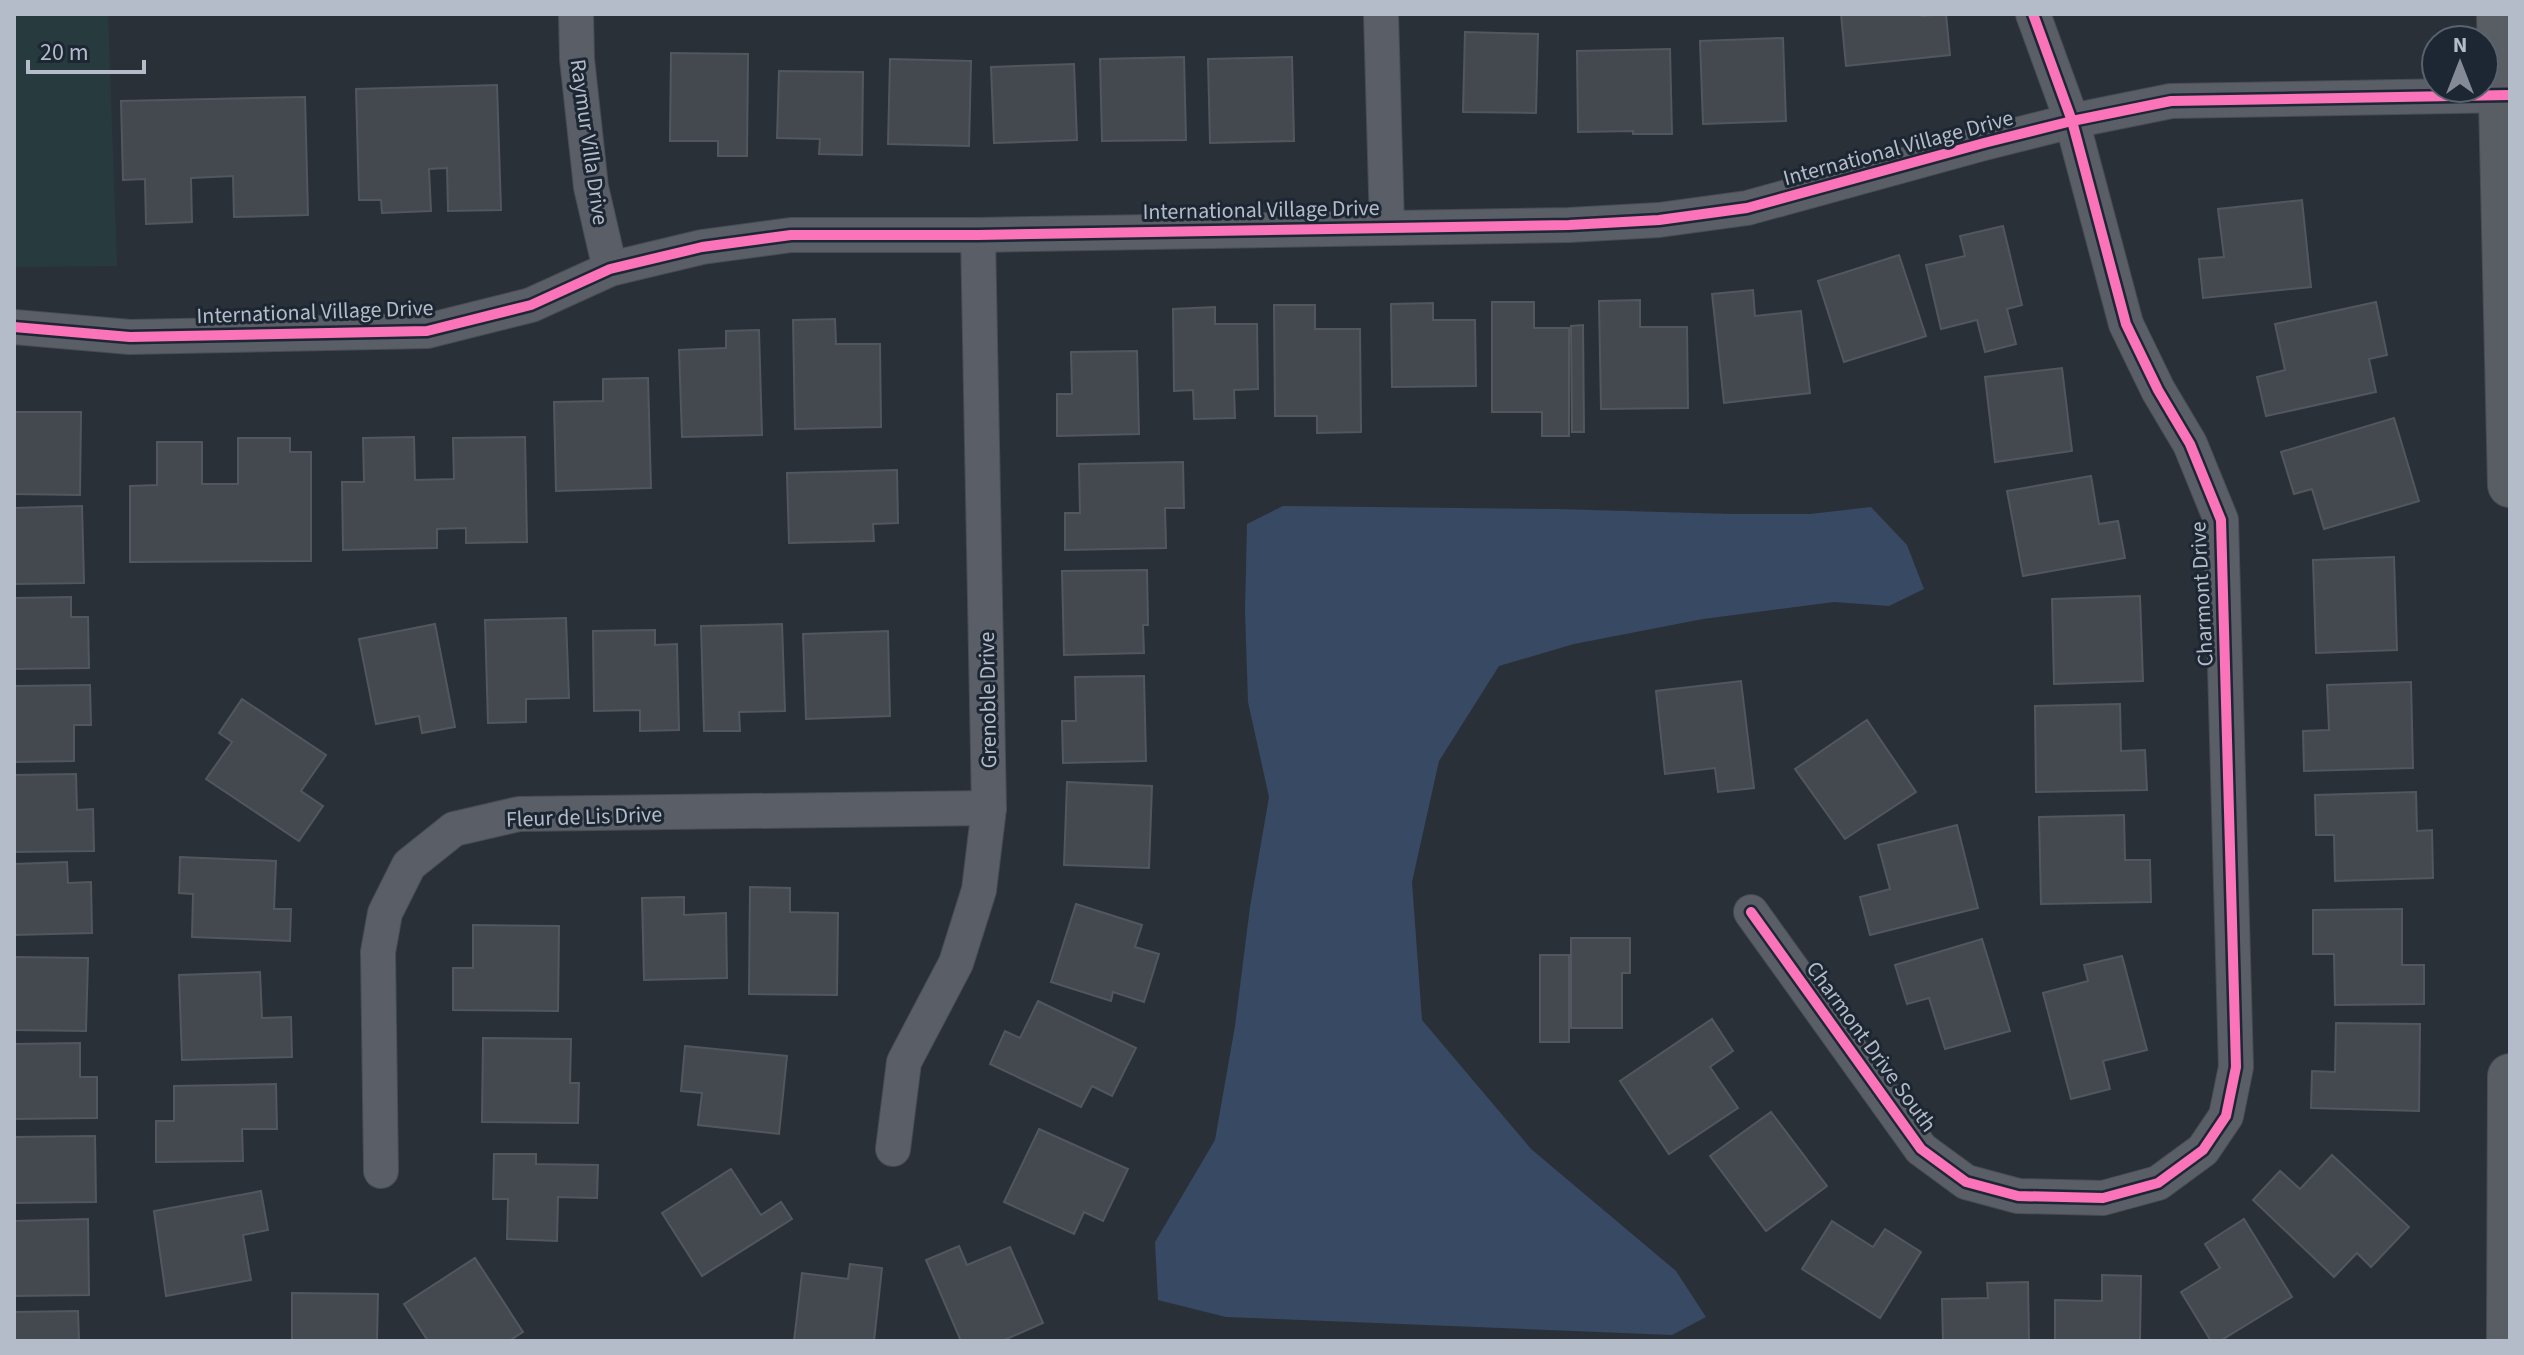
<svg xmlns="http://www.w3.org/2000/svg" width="2524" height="1355" viewBox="0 0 2524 1355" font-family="'Source Sans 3',sans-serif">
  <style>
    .green { fill: #273a3e }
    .water { fill: #384963 }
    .building { fill: #444950; stroke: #52575f; stroke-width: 2 }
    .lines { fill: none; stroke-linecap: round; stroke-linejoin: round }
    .street-casing { stroke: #484c53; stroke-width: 36 }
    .secondary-casing { stroke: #484c53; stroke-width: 46 }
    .street { stroke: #5a5e66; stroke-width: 34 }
    .secondary { stroke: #595d64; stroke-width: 44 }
    .cycleway-casing { stroke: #1d2633; stroke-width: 15 }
    .cycleway { stroke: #fb73b8; stroke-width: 10 }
    .labels { text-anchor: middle; stroke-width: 6; stroke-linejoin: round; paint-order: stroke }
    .street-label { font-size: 22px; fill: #b4bcc9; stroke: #1d2633 }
  </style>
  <rect width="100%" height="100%" fill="#2a3038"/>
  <path class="green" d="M14,14h94l9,252 -103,1z"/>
  <path class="water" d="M1283,506l275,3 172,5h80l61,-7 36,38 17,44 -35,17 -55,-4 -131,17 -129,25 -75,22 -60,95 -27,121 10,138 109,129 145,122 30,46 -34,18 -446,-18 -68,-17 -3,-58 60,-102 20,-114 15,-119 19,-110 -21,-95 -3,-91 2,-87z"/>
  <g class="building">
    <path d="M1841,14h81v2l24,-2 4,41 -104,11z"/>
    <path d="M1465,32l73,2 -2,79 -73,-1z"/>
    <path d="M1783,38l3,83 -83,3 -3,-83z"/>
    <path d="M1670,49l2,85h-39v-3l-55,1 -1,-81z"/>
    <path d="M671,53l77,1 -1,102h-29v-15h-48z"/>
    <path d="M1184,57l2,83 -84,1 -2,-82z"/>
    <path d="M1292,57l2,84 -84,2 -2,-84z"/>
    <path d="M890,59l81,2 -2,85 -81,-2z"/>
    <path d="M1074,64l3,76 -83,3 -3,-76z"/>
    <path d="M779,71l84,1 -1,83 -43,-1 1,-15 -43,-1z"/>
    <path d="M497,85l4,125 -53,1 -1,-43 -18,1 2,42 -49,2 -1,-13h-22l-3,-111z"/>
    <path d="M305,97l3,118 -74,2 -1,-41 -42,2 1,44 -46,2 -1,-45 -22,1 -2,-79z"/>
    <path d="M2302,200l9,87 -108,11 -4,-39 25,-2 -6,-48z"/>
    <path d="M2003,226l19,79 -15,4 9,35 -31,8 -8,-32 -36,9 -15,-64 39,-9 -5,-20z"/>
    <path d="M1899,255l27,81 -82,26 -26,-81z"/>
    <path d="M1753,290l2,26 46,-5 9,82 -86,10 -12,-109z"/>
    <path d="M1640,300v27h47l1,81 -87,1 -2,-108z"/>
    <path d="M1492,302h42v26h35v108h-27v-24h-50z"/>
    <path d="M2376,302l11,53 -18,4 7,33 -110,24 -9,-39 28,-7 -10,-46z"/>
    <path d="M1433,303v17h42l1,66 -84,1 -1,-83z"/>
    <path d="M1274,305h41v24h45l1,103 -44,1v-17h-42z"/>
    <path d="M1215,307v17h42l1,65 -24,1 1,28 -41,1 -1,-29 -19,1 -1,-82z"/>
    <path d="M835,319l1,25h44l1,83 -86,2 -2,-109z"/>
    <path d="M1583,325l1,107h-12l-1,-106z"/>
    <path d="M759,330l3,105 -80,2 -3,-87 47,-2v-17z"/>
    <path d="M1137,351l2,83 -82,2v-42h15l-1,-42z"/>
    <path d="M2062,368l10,83 -77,11 -10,-85z"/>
    <path d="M648,378l3,110 -95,3 -2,-89 49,-1v-22z"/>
    <path d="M14,412h67l-1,83 -66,-1z"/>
    <path d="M2394,418l25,83 -95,28 -12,-40 -18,5 -13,-42z"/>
    <path d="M414,437l1,43 39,-1 -1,-41 72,-1 2,105 -61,1v-15l-29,1v19l-94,2 -1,-68h22l-1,-44z"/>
    <path d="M238,438h52v14h21v109l-181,1v-76l27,-1v-43h45v42h36z"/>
    <path d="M1183,462l1,46h-19l1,40 -101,2v-37h15l-1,-49z"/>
    <path d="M897,470l1,53 -25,1 1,17 -85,2 -2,-70z"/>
    <path d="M2091,476l8,48 19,-3 7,37 -102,18 -16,-85z"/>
    <path d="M82,506l2,77 -70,1v-76z"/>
    <path d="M2394,557l3,93 -81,3 -3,-93z"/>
    <path d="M1147,570l1,55h-5l1,28 -80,2 -2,-84z"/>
    <path d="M2140,596l3,85 -89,3 -2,-85z"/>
    <path d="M71,597v20h17l1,51 -75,1v-71z"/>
    <path d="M566,618l3,80 -43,1v23l-38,1 -3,-103z"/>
    <path d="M435,624l20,103 -33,6 -3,-17 -43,8 -17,-85z"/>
    <path d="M782,624l3,87 -46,1 1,19h-36l-3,-105z"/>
    <path d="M655,630v15l22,-1 2,86 -39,1v-21l-46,1 -1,-80z"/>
    <path d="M888,631l2,85 -84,3 -3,-85z"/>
    <path d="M1144,676l2,85 -83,2 -1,-42h14l-1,-44z"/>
    <path d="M1741,681l13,107 -36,4 -3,-24 -50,6 -9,-83z"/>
    <path d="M2411,682l2,86 -109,3 -1,-40 26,-1 -2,-45z"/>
    <path d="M90,685l1,40h-17v36l-60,1v-76z"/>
    <path d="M242,699l84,56 -25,36 22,15 -24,35 -93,-62 26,-37 -13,-9z"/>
    <path d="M2120,704l1,47 24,-1 2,40 -111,2 -1,-86z"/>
    <path d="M1867,720l49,72 -71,47 -50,-70z"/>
    <path d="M76,774l1,36 16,-1 1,42 -80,1v-77z"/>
    <path d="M1067,782l85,4 -3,82 -85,-3z"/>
    <path d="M2416,792l1,39 15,-1 1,48 -98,3 -1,-46h-18l-1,-40z"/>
    <path d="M2124,815l1,45h25l1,42 -110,2 -2,-87z"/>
    <path d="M1957,825l21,83 -108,27 -10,-38 30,-8 -12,-44z"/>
    <path d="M180,857l96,4 -2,48h17l-1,32 -98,-4 1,-43 -14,-1z"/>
    <path d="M67,862l1,21 23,-1 1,51 -78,2v-71z"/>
    <path d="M750,887l40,1v24l48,1 -1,82 -88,-1z"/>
    <path d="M684,897v18l42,-2 1,65 -83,2 -2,-82z"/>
    <path d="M1076,904l66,21 -7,22 24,7 -15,48 -31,-10 -2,9 -60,-19z"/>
    <path d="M2402,909v56h22v39l-89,1 -1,-51h-21v-44z"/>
    <path d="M473,925l86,1 -1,85 -105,-1v-42h20z"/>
    <path d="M1571,938h59v35h-8v55h-51z"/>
    <path d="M1982,939l28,92 -65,18 -16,-51 -22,6 -12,-39z"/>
    <rect x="1540" y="955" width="29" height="87"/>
    <path d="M2122,956l25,94 -44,11 7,28 -39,10 -28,-106 45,-12 -4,-16z"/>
    <path d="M14,957l74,1 -2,73 -72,-1z"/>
    <path d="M260,972l2,46 29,-1 1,40 -110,3 -3,-85z"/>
    <path d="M1038,1001l98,47 -24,48 -20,-10 -11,21 -91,-43 15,-33 15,7z"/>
    <path d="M1712,1019l21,32 -23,16 28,41 -69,46 -49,-73z"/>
    <path d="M2336,1023l84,1 -1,87 -108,-3 1,-37 23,1z"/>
    <path d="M483,1038l88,1 -1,44h9l-1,40 -96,-1z"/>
    <path d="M80,1043v34h17v41l-83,1v-75z"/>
    <path d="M685,1046l102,10 -8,78 -81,-9 4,-32 -21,-2z"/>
    <path d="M276,1084l1,45h-35l1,32 -87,1v-41h18v-35z"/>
    <path d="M1771,1112l56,74 -61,45 -56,-75z"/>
    <path d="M1039,1129l89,40 -25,52 -19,-9 -10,22 -70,-32z"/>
    <path d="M95,1136l1,66 -82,1v-66z"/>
    <path d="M494,1154h42v10l62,1 -1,33 -39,-1 -1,44 -50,-2 1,-40h-15z"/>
    <path d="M2332,1155l77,72 -38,40 -14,-14 -23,24 -81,-77 27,-29 20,18z"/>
    <path d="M731,1169l30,46 20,-13 11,17 -90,57 -40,-63z"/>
    <path d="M261,1191l7,39 -25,5 8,45 -85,16 -12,-85z"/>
    <path d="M88,1219l1,76 -75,1v-75z"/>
    <path d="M2244,1219l48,78 -72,44h-9l-30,-49 39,-24 -15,-24z"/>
    <path d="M1832,1221l41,26 12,-18 36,23 -41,66 -78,-49z"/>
    <path d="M959,1246l8,19 43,-18 33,76 -41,18h-41l-35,-81z"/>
    <path d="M475,1258l48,74 -14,9h-81l-24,-37z"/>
    <path d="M850,1264l32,4 -8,73h-80l8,-68 46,6z"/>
    <path d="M2102,1275l39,1 -1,65h-85v-41l47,1z"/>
    <path d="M2028,1282l1,59h-86l-1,-42 46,-1 -1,-15z"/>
    <path d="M292,1293l86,1 -1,47h-85z"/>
    <path d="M78,1311l1,30h-65v-29z"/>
  </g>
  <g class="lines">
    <g class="street-casing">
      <g id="street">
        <path d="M576,14l1,45 14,128 19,82"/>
        <path d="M1381,14l6,213"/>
        <path d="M14,327l116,10 297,-6 104,-26 79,-36 92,-22 89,-12h187l591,-10 90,-5 88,-12 237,-65 88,-22 99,-20 339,-6"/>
        <path d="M1751,912l170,237 45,33 52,14 85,2 55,-15 45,-33 23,-34 10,-49 -15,-547 -31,-76 -32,-54 -32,-66 -54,-203 -39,-107"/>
        <path d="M893,1149l11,-87 52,-99 23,-73 10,-82 -11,-573"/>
        <path d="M381,1171l-3,-219 7,-39 24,-48 45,-36 65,-15 470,-6"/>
      </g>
    </g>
    <g class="secondary-casing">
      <g id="secondary">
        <path d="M2499,14l11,471"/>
        <path d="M2509,1341l1,-265"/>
      </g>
    </g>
    <use href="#street" class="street"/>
    <use href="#secondary" class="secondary"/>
    <g class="cycleway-casing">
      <g id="cycleway">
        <path d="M14,327l116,10 297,-6 104,-26 79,-36 92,-22 89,-12h187l591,-10 90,-5 88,-12 237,-65 88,-22 99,-20 339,-6"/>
        <path d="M1751,912l170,237 45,33 52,14 85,2 55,-15 45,-33 23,-34 10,-49 -15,-547 -31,-76 -32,-54 -32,-66 -54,-203 -39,-107"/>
      </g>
    </g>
    <use href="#cycleway" class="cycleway"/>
  </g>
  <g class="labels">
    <g class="street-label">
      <text transform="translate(590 142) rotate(82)" y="8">Raymur Villa Drive</text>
      <text transform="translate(1898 147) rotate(-15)" y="8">International Village Drive</text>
      <text transform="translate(1261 209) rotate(-1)" y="8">International Village Drive</text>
      <text transform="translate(315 311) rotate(-2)" y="8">International Village Drive</text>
      <text transform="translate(2201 594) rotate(-93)" y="8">Charmont Drive</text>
      <text transform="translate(987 700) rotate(-91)" y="8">Grenoble Drive</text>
      <text transform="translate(584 816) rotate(-2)" y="8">Fleur de Lis Drive</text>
      <text transform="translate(1872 1046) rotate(54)" y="8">Charmont Drive South</text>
    </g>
  </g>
  <rect width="2524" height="1355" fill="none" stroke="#b4bcc9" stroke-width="32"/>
  <g transform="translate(2460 64)"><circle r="38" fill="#1d2633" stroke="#59626f" stroke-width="2"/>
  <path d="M0-6L14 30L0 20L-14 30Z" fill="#848b96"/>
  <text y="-12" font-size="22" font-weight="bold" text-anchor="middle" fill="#b4bcc9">N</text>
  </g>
  <path d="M28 60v12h116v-12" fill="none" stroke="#b4bcc9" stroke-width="4"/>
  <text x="40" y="60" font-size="24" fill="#b4bcc9" stroke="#1d2633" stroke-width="6" paint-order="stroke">20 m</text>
</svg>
